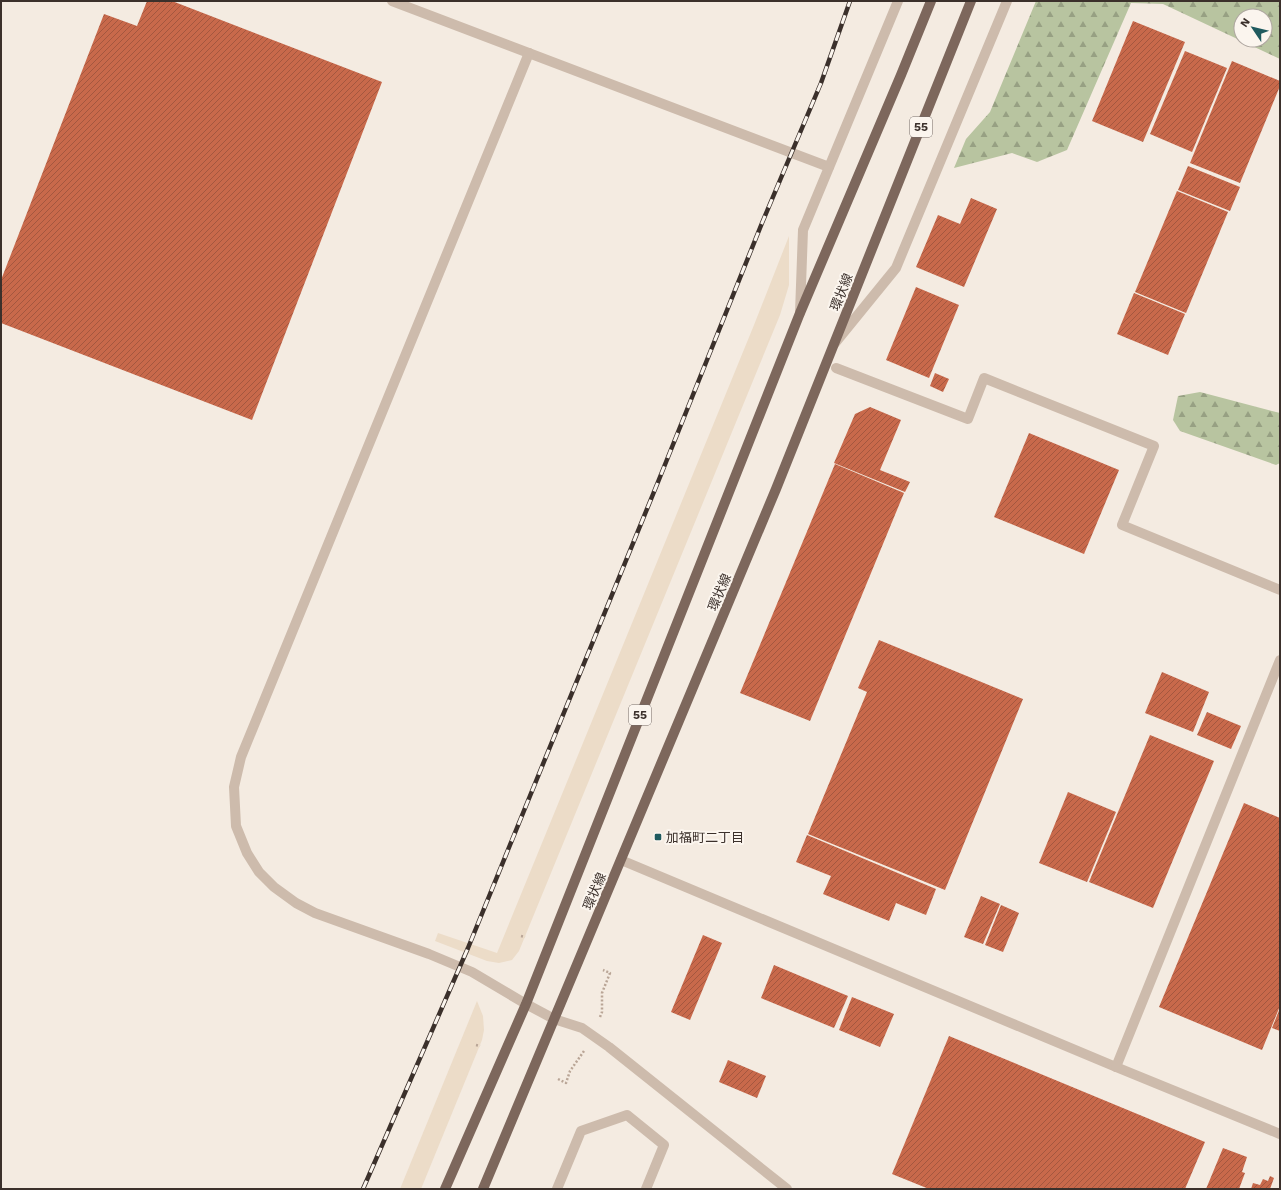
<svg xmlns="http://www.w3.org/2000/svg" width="1281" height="1190" viewBox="0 0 1281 1190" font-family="'Work Sans','Noto Sans JP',sans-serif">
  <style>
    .forest { fill: url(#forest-firs); fill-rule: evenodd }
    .plaza { fill: #ecdcc8 }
    .building { fill: url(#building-hatch) }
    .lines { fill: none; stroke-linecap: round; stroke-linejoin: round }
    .path { stroke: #b9a596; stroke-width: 2.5; stroke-dasharray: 2 2; stroke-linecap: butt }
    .minor { stroke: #cdbbac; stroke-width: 10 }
    .major { stroke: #7d675c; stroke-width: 10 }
    .rail-casing { stroke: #3b302b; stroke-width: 4.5 }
    .rail { stroke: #fbf5ee; stroke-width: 3; stroke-dasharray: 9; stroke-linecap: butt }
    .poi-dot { fill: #1f5a5e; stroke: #fbf5ee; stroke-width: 1.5 }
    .labels { text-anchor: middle; stroke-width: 4; stroke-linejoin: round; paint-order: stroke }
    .shield { fill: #fbf5ee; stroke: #756b66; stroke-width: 1 }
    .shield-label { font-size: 12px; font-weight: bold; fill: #3b302b }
    .street-label { font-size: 13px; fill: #3b302b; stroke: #fbf5ee }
    .poi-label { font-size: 13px; fill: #3b302b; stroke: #fbf5ee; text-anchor: start }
  </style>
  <defs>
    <pattern id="forest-firs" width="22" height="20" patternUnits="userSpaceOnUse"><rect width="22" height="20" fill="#b8c4a0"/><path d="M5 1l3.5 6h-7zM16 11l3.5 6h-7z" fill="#97a083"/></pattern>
    <pattern id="building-hatch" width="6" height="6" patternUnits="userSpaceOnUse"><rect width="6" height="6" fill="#c8694b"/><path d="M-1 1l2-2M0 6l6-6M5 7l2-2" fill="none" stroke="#a4573f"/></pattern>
  </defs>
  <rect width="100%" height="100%" fill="#f4ebe1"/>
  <g class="forest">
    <path d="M1036,1h244v58l-117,-55 -32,-1 -64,147 -30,12 -25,-9 -58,15 12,-29 24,-27zM1241,16h24v24h-24z"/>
    <path d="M1200,392l80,21v50l-4,2 -96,-34 -7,-11 5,-24z"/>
  </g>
  <g class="plaza">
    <path d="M789,236v49l-9,30 -261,636 -7,9 -13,3 -12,-2 -52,-20 3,-8 59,20 257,-628z"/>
    <path d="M477,1001l6,15 1,14 -2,10 -61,149h-21z"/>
  </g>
  <g class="building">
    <path d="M147,1h25l210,81 -130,338 -251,-97v-43l103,-266 33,12z"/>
    <path d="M1133,21l52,21 -42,100 -51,-21z"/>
    <path d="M1185,51l42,17 -35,84 -42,-18z"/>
    <path d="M1232,61l48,20v5l-40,97 -50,-20z"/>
    <path d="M1188,166l52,21 -10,24 -52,-21z"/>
    <path d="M1177,191l51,21 -42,101 -51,-21z"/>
    <path d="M971,198l26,11 -33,78 -48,-20 22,-52 22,9z"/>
    <path d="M916,287l43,18 -30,73 -43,-18z"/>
    <path d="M1134,293l51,21 -17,41 -51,-21z"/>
    <path d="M935,373l14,6 -6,13 -13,-6z"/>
    <path d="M870,407l31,13 -21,50 30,12 -5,10 -71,-29 21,-49z"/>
    <path d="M1029,433l90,37 -35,84 -90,-37z"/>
    <path d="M835,464l69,29 -94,228 -70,-28z"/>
    <path d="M879,640l144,59 -78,191 -137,-56 59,-142 -9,-4z"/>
    <path d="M1162,672l47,20 -16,40 -48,-19z"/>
    <path d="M1207,712l34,14 -10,23 -34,-14z"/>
    <path d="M1150,735l64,26 -61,147 -64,-26z"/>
    <path d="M1068,792l48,20 -29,70 -48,-19z"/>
    <path d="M1244,803l36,15v188l-18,44 -103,-43z"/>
    <path d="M807,835l129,54 -10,26 -30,-12 -7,18 -66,-27 8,-18 -35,-14z"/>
    <path d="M981,896l19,8 -17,40 -19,-7z"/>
    <path d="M1001,905l18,8 -16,39 -18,-7z"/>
    <path d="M703,935l19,8 -32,77 -19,-8z"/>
    <path d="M774,965l74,31 -14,32 -73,-30z"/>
    <path d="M852,997l42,17 -14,33 -41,-17z"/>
    <path d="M1280,1008v23l-8,-3z"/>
    <path d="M949,1036l256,106 -20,47h-256l-37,-15z"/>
    <path d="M728,1060l38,16 -9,22 -38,-16z"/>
    <path d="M1223,1148l24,9 -5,15 3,1 -6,16h-33z"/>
    <path d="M1270,1176l4,2 -4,11h-19l2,-6 7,2 3,-6 5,2z"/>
  </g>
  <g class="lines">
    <g class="path">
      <path d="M521,936l4,1"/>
      <path d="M600,1017l2,-5v-19l8,-20 -7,-3"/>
      <path d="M476,1045l4,1"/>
      <path d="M558,1079l8,4 4,-12 14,-20"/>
    </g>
    <g class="minor">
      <path d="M392,1l437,166"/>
      <path d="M529,53l-288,704 -7,30 2,39 11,27 12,19 15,15 22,16 19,10 114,41 43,18 54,32 28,15 28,9 27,19 178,142"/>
      <path d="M800,313l3,-83 95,-229"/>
      <path d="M835,343l61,-75 111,-267"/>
      <path d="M836,368l132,51 16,-41 170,68 -32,79 158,65"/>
      <path d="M621,860l495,207 164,67"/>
      <path d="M1116,1067l164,-407"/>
      <path d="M557,1189l24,-58 46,-16 37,30 -18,44"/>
    </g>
    <g class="major">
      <path d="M445,1189l81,-185 274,-691 101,-238 30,-74"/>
      <path d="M483,1189l293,-700 195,-488"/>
    </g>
    <g class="rail-casing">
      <path id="rail" d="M363,1189l105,-241 190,-466 104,-259 59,-140 29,-82"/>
    </g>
    <use href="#rail" class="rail"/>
  </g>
  <rect class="poi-dot" x="654" y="833" width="8" height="8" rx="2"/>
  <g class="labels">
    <g class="shield">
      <rect x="910" y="117" width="22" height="20" rx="3"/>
      <rect x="629" y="705" width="22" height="20" rx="3"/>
    </g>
    <g class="shield-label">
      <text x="921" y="131">55</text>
      <text x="640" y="719">55</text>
    </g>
    <g class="street-label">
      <text transform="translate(841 292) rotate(-68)" y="5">環状線</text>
      <text transform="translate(719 592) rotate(-67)" y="5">環状線</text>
      <text transform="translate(594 891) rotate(-67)" y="5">環状線</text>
    </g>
    <g class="poi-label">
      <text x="666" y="842">加福町二丁目</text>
    </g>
  </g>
  <rect width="1281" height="1190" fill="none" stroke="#3b302b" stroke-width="4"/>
  <g transform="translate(1253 28) rotate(305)"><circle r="19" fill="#fbf5ee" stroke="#aea6a0"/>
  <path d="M0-3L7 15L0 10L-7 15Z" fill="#1f5a5e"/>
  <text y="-6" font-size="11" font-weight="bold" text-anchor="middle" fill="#3b302b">N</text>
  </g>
</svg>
